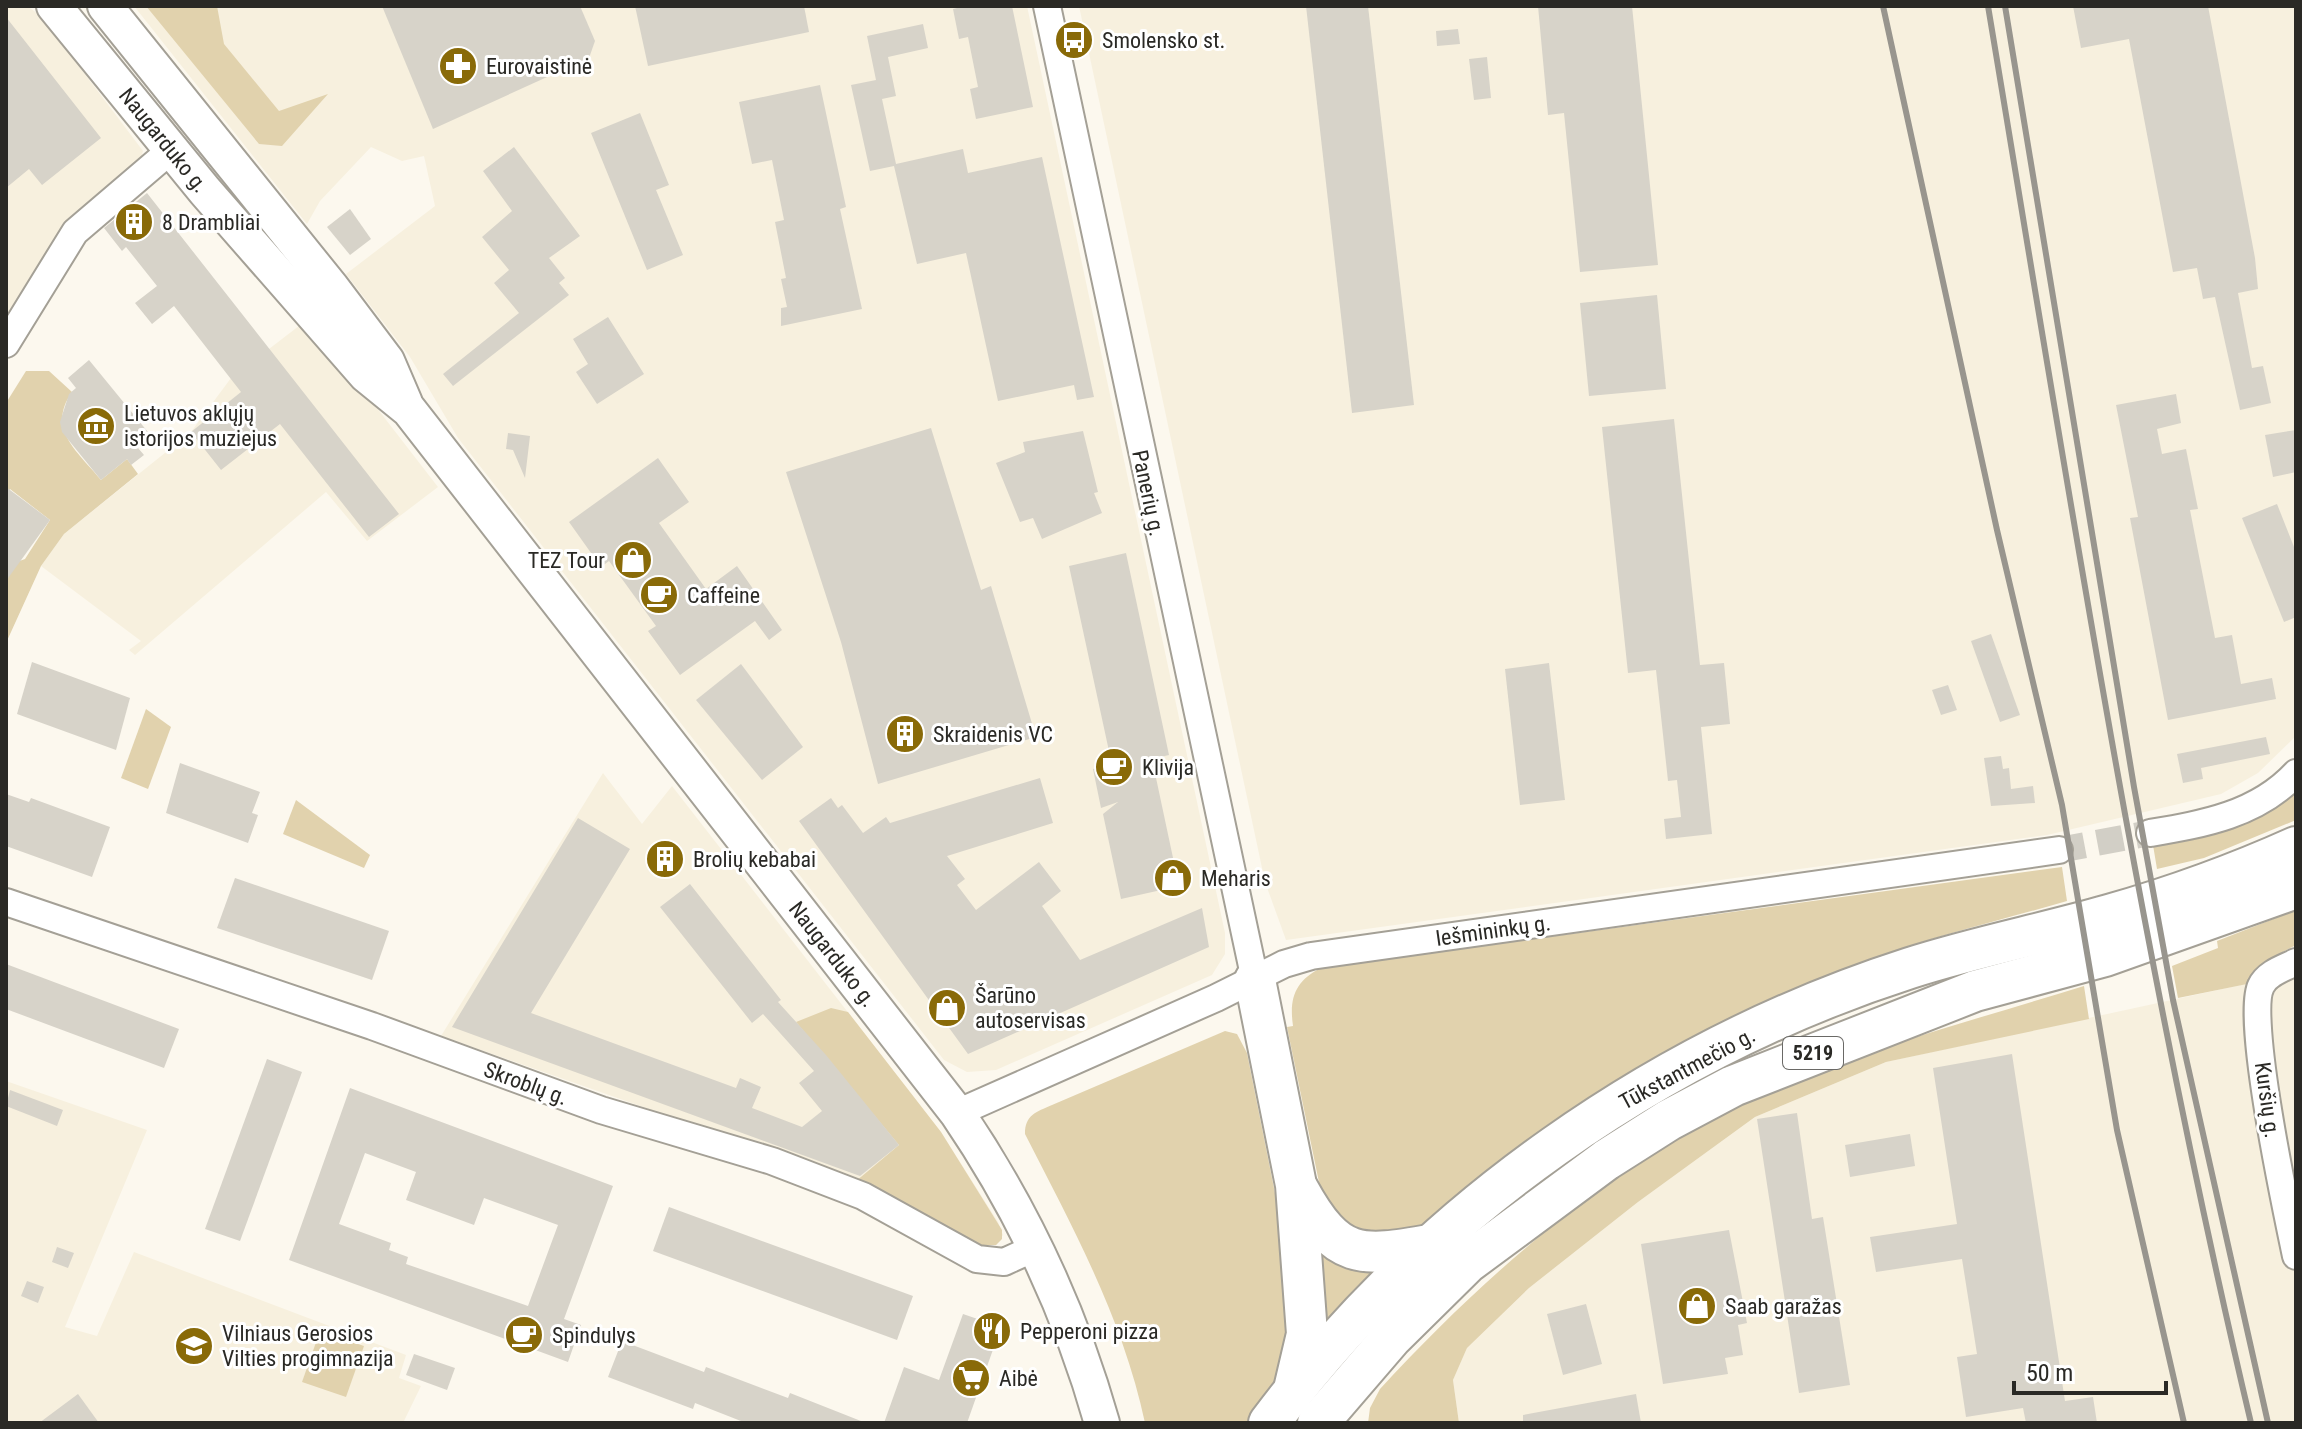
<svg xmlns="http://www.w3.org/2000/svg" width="2302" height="1429" viewBox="0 0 2302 1429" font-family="'Roboto Condensed',sans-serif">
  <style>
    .built { fill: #f7f0de }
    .green { fill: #e1d2ad }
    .building { fill: #d7d3c9; fill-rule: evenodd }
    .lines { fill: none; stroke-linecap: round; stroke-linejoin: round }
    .minor-tunnel { stroke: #d2cfc6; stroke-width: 26; stroke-dasharray: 26 13; stroke-linecap: butt }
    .minor-casing { stroke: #a4a096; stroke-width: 30 }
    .major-casing { stroke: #a4a096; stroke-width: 38 }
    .highway-casing { stroke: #a4a096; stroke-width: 44 }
    .minor { stroke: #fff; stroke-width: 26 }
    .major { stroke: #fff; stroke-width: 34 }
    .highway { stroke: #fff; stroke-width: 40 }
    .rail { stroke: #98958e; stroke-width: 6 }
    .labels { text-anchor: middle; stroke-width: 6; stroke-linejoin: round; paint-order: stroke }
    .shield { fill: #fff; stroke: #6a6966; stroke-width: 2 }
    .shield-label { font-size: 20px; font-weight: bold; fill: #2a2925 }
    .poi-label { font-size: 22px; fill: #2a2925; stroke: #fff; text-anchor: start }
    .street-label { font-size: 22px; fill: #2a2925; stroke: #fff }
  </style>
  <rect width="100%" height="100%" fill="#fcf8ee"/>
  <g class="built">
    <path d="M6,6h21l14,10 102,135 -3,10 -134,166z"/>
    <path d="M134,6h893l198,927v21l-13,21 -216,95 -29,2 -23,-12 -486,-622 -48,-81 -64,-83 89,-68 -11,-50 -22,5 -31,-14 -51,54 -13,23z"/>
    <path d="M1079,6h1217v730l-38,37 -37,21 -174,41 -761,105 -21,-58z"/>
    <path d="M308,319l130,168 -71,54 -41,-49 -191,163 -6,-5 12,-9 -100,-75 23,-32 127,-102 40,-54z"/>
    <path d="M603,773l39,51 30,-38 269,346 57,90 5,13 -7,10h-15l-116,-60 -424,-149z"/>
    <path d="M2296,973v450h-837l-6,-43 14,-32 62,-60 109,-86 117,-85 131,-55z"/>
    <path d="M6,1081l141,49 -82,197 32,9 37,-84 272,103 -7,23 22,8 -18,37h-397z"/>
  </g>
  <g class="green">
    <path d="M146,6h71l7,38 55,67 49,-17 -46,52 -23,-2z"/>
    <path d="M26,371h23l23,21c-26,37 6,60 29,88l26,-21 11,15 -74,60 -23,32 -35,77v-77l19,-7 25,-39 -40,-31 -4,6v-92z"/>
    <path d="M146,709l25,18 -23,62 -27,-11z"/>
    <path d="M2296,788v32l-92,38 -47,11 -4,-24c58,-10 97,-18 143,-57z"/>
    <path d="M296,800l74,55 -6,13 -81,-34z"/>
    <path d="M2062,867l5,34c-69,20 -141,37 -209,63 -164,60 -309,149 -439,265l-17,10 -56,-7 -25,-40 -34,-165 6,-1c-4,-28 2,-45 28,-58z"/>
    <path d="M2296,910v35l-29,15 -15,23 -74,15 -6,-32 46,-18 -1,-7z"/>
    <path d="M2084,986l5,33 -203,43 -131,55 -117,85 -109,86 -62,60 -14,32 6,43h-91l2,-15 10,-19c117,-127 254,-244 416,-309 94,-38 191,-64 288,-94z"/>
    <path d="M831,1008l17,4 93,120 61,98v9l-6,6h-15l-126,-63 44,-37 -103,-123z"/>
    <path d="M1225,1031l12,3 10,19 50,250 -8,61 -39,59h-105c-22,-104 -72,-195 -120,-289 0,-19 11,-22 27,-29z"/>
    <path d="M1308,1228l75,42 -54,65z"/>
    <path d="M320,1331l44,15 -18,51 -44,-15z"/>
  </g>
  <g class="building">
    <path d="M382,6h198l15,35 -6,17 -156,71z"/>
    <path d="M635,6h169l5,26 -161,34z"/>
    <path d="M965,6h47l21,101 -57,12 -6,-30 8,-2 -10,-50 -9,2 -6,-30z"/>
    <path d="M1306,6h62l46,399 -62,8z"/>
    <path d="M1538,6h94l26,259 -78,7 -16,-159 -16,2z"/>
    <path d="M2073,6h135l47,252 3,31 -20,4 14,75 11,-2 8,37 -31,7 -25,-113 -12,2 -6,-31 -24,4 -44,-233 -48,9z"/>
    <path d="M6,17l95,121 -59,47 -13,-16 -23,19z"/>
    <path d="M923,24l5,24 -40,9 8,39 -14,3 14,65 67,-15 5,24 74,-16 52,240 -17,3 -3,-15 -76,16 -32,-148 -49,11 -23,-98 -24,5 -19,-86 25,-5 -9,-44z"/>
    <path d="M1458,29l2,15 -23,2 -1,-15z"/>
    <path d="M1487,57l4,41 -17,2 -5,-41z"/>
    <path d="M820,85l26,122 -6,2 22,100 -81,17v-18l6,-1 -6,-28 5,-1 -11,-56 9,-2 -12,-60 -20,4 -13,-62z"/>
    <path d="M640,113l29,72 -13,5 27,65 -36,15 -56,-137z"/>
    <path d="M514,147l66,89 -31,22 16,20 -6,5 10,12 -116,91 -10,-12 76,-61 -25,-30 15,-13 -27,-33 30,-26 -29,-40z"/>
    <path d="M147,193l252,321 -30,23 -89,-113 -59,46 -30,-38 50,-40 -67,-86 -22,18 -17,-21 22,-17 -31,-39 -4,4 -18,-23z"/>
    <path d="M350,209l21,30 -21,16 -23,-28z"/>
    <path d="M1657,295l9,94 -77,7 -9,-93z"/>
    <path d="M608,317l36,57 -47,30 -21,-32 12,-8 -15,-25z"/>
    <path d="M89,360l63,77 -14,11 6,7 -13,10 -4,-6 -26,21 -39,-48 -2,-10 9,-28 7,-6 -8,-10z"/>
    <path d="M2176,394l5,29 -24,6 5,25 24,-5 12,60 -8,1 25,128 17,-3 9,49 31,-6 4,21 -108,21 -38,-202 8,-1 -22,-112z"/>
    <path d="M1674,419l26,246 24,-2 6,61 -29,3 11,107 -46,5 -2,-20 17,-2 -4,-37 -9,1 -12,-111 -28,3 -26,-246z"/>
    <path d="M931,428l50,162 10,-4 45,151 -158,47 -37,-142 -55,-170z"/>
    <path d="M2296,430v42l-23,5 -8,-42z"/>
    <path d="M1083,431l15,61 -4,1 8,20 -60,26 -9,-21 -13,4 -24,-59 29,-11 -2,-10z"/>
    <path d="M508,433l22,3 -5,42 -12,-28 -7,-1z"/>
    <path d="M658,458l31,44 -30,21 47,66 31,-23 45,64 -13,10 -14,-19 -75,54 -32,-44 8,-5 -47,-65 -8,6 -32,-45z"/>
    <path d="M6,487l44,33 -44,61z"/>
    <path d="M2277,504l19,48v65l-12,5 -42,-104z"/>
    <path d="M1126,553l43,202 -17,4 27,127 -58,13 -18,-85 15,-12 -17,6 -8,-39 19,-4 -43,-199z"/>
    <path d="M1991,634l29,81 -20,7 -29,-81z"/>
    <path d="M32,662l98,36 -14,52 -99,-36z"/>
    <path d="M1549,663l16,137 -45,5 -15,-136z"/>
    <path d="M741,664l62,83 -41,33 -66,-80z"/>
    <path d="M1948,685l9,25 -16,5 -9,-25z"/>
    <path d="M2266,737l4,17 -69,14 2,11 -20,4 -6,-29z"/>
    <path d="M2001,756l2,13 6,-1 2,21 22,-3 2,17 -44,3 -7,-48z"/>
    <path d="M180,763l80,29 -8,21 6,2 -10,28 -82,-30z"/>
    <path d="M1040,778l13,45 -106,33 18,23 -8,6 19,25 63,-48 22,29 -19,15 38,54 122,-52 7,39 -241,107 -169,-233 32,-23 7,10 4,-3 21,28 23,-16 4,6z"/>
    <path d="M6,794l23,8 2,-4 79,29 -18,50 -86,-31z"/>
    <path d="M578,818l52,31 -99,164 205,75 4,-10 21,9 -9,21 50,19 20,-16 -23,-28 15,-12 -51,-57 -11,9 -92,-116 30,-23 91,116 -3,2 48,53 73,90 -39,31 -408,-149z"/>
    <path d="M235,878l154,53 -17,49 -155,-52z"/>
    <path d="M6,964l173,65 -15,39 -158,-59z"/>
    <path d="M2012,1054l53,347 28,-4 4,26h-71l-3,-15 -57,9 -9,-60 20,-3 -15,-95 -86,13 -6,-35 87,-13 -24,-156z"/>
    <path d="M267,1059l35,13 -62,169 -35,-12z"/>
    <path d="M350,1088l263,98 -49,133 17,6 -13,37 -279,-102zM365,1153l51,19 -10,28 68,25 10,-27 74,27 -30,81 -122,-42 2,-7 -19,-7 2,-7 -52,-19z"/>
    <path d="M10,1090l53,20 -6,16 -51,-20z"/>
    <path d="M1797,1113l15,106 11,-2 27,168 -51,8 -42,-274z"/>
    <path d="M1910,1134l5,32 -65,11 -5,-32z"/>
    <path d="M669,1207l244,89 -16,44 -244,-89z"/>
    <path d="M1729,1230l18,93 -9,2 5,30 -18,3 3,16 -65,10 -22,-140z"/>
    <path d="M57,1247l17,6 -6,15 -16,-6z"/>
    <path d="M27,1281l17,6 -6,16 -17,-7z"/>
    <path d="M1586,1304l16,60 -39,11 -16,-61z"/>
    <path d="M963,1314l38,13 -34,96h-83l20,-56 35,13z"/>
    <path d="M622,1341l82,31 2,-5 82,31 2,-5 76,30h-120l-51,-20 -2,6 -85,-32z"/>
    <path d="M414,1354l41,14 -8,22 -41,-15z"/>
    <path d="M78,1394l21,29h-60z"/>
    <path d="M1636,1394l5,29h-118v-8z"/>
  </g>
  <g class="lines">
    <path class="minor-tunnel" d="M2059,850l91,-17"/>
    <g class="minor-casing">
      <g id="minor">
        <path d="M1047,6l208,974"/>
        <path d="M6,344l69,-112 96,-82"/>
        <path d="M2150,833c53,-9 107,-18 146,-60"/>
        <path d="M6,902l366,124 229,84 171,51 91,35 114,63 27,3 33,-15"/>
        <path d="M2296,962c-12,6 -29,11 -35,24 -16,31 26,227 35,270"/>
        <path d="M957,1113l259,-115 68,-34 27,-8 748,-106"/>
      </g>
    </g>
    <g class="major-casing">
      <g id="major">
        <path d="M54,6l151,185 161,184 43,35 548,703c66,97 113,197 145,310"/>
        <path d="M105,6l227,282 55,73 18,42"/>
      </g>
    </g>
    <g class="highway-casing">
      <g id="highway">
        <path d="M1255,980l41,205 11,149 -12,51"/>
        <path d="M1298,1189c40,73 62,68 138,55"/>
        <path d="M1269,1423c158,-212 389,-374 641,-455 65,-21 133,-34 199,-53 63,-18 127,-41 187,-68"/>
        <path d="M1318,1423l74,-86 75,-74 139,-103 63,-40 64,-34 242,-95 130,-35 191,-68"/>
      </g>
    </g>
    <use href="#minor" class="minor"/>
    <use href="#major" class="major"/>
    <use href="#highway" class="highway"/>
    <g class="rail">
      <path d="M1883,6l114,524 65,275 55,325 67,293"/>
      <path d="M1988,6c79,474 152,949 263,1417"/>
      <path d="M2005,6l129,781 39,213 95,423"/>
    </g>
  </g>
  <defs>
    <g id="bus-disc" transform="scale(2)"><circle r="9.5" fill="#896a08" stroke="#fff"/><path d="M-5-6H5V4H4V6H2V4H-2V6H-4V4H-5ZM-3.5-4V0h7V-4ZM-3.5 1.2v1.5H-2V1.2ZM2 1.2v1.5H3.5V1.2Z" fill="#fff"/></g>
    <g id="pharmacy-disc" transform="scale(2)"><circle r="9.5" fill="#896a08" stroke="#fff"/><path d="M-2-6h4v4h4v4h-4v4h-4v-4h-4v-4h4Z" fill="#fff"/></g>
    <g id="building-disc" transform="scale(2)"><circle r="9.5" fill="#896a08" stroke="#fff"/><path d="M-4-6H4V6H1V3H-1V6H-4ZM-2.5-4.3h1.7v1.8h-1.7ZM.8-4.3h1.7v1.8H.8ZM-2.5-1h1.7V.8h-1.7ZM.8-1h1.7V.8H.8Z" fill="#fff"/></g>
    <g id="museum-disc" transform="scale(2)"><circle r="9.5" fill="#896a08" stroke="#fff"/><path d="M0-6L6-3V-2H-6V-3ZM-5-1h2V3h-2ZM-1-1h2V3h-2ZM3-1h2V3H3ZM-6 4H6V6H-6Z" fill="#fff"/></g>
    <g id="shop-disc" transform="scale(2)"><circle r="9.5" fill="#896a08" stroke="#fff"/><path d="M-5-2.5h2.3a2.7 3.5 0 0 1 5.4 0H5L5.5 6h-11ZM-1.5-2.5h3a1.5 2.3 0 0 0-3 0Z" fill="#fff"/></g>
    <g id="cafe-disc" transform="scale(2)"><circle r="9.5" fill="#896a08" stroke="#fff"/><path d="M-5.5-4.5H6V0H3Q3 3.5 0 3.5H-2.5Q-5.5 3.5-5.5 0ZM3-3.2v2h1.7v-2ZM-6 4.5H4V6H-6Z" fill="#fff"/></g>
    <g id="restaurant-disc" transform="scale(2)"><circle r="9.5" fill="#896a08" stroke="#fff"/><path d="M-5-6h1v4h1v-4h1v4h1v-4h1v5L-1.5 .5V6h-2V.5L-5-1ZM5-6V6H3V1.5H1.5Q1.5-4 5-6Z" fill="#fff"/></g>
    <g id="school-disc" transform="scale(2)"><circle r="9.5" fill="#896a08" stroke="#fff"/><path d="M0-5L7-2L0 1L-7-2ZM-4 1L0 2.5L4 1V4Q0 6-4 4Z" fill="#fff"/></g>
    <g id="supermarket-disc" transform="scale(2)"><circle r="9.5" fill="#896a08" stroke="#fff"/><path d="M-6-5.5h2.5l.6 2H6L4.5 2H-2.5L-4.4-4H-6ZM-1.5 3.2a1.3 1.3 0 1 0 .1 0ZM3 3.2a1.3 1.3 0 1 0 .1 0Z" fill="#fff"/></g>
  </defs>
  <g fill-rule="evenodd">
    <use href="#bus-disc" x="1074" y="40"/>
    <use href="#pharmacy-disc" x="458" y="66"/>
    <use href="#building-disc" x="134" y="222"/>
    <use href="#museum-disc" x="96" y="426"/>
    <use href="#shop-disc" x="633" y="560"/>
    <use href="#cafe-disc" x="659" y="595"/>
    <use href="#building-disc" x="905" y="734"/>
    <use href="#cafe-disc" x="1114" y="767"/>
    <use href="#building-disc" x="665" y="859"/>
    <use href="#shop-disc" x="1173" y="878"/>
    <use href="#shop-disc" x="947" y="1008"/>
    <use href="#shop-disc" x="1697" y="1306"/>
    <use href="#restaurant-disc" x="992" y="1331"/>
    <use href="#cafe-disc" x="524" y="1335"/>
    <use href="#school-disc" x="194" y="1346"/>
    <use href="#supermarket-disc" x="971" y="1378"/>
  </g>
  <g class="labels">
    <rect class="shield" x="1783" y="1037" width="60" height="32" rx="6"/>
    <g class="shield-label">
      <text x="1813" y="1060">5219</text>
    </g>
    <g class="poi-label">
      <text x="1102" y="48">Smolensko st.</text>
      <text x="486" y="74">Eurovaistinė</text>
      <text x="162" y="230">8 Drambliai</text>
      <text x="124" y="421">Lietuvos aklųjų<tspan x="124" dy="25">istorijos muziejus</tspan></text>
      <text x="605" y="568" text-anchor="end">TEZ Tour</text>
      <text x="687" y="603">Caffeine</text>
      <text x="933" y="742">Skraidenis VC</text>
      <text x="1142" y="775">Klivija</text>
      <text x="693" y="867">Brolių kebabai</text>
      <text x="1201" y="886">Meharis</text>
      <text x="975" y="1003">Šarūno<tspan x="975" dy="25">autoservisas</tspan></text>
      <text x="1725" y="1314">Saab garažas</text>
      <text x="1020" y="1339">Pepperoni pizza</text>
      <text x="222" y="1341">Vilniaus Gerosios<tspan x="222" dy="25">Vilties progimnazija</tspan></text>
      <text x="552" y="1343">Spindulys</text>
      <text x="999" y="1386">Aibė</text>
    </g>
    <g class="street-label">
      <text transform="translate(164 140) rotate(51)" y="8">Naugarduko g.</text>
      <text transform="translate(1149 493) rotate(78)" y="8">Panerių g.</text>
      <text transform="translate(1493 930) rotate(-8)" y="8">Iešmininkų g.</text>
      <text transform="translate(833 954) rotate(52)" y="8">Naugarduko g.</text>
      <text transform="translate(1687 1068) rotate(-28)" y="8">Tūkstantmečio g.</text>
      <text transform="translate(526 1083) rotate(20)" y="8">Skroblų g.</text>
      <text transform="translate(2268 1100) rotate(82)" y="8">Kuršių g.</text>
    </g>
  </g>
  <rect width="2302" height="1429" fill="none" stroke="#2a2925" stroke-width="16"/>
  <path d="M2014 1381v12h152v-12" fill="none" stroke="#2a2925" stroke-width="4"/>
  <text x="2026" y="1381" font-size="24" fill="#2a2925" stroke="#ffffff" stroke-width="6" paint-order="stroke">50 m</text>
</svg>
